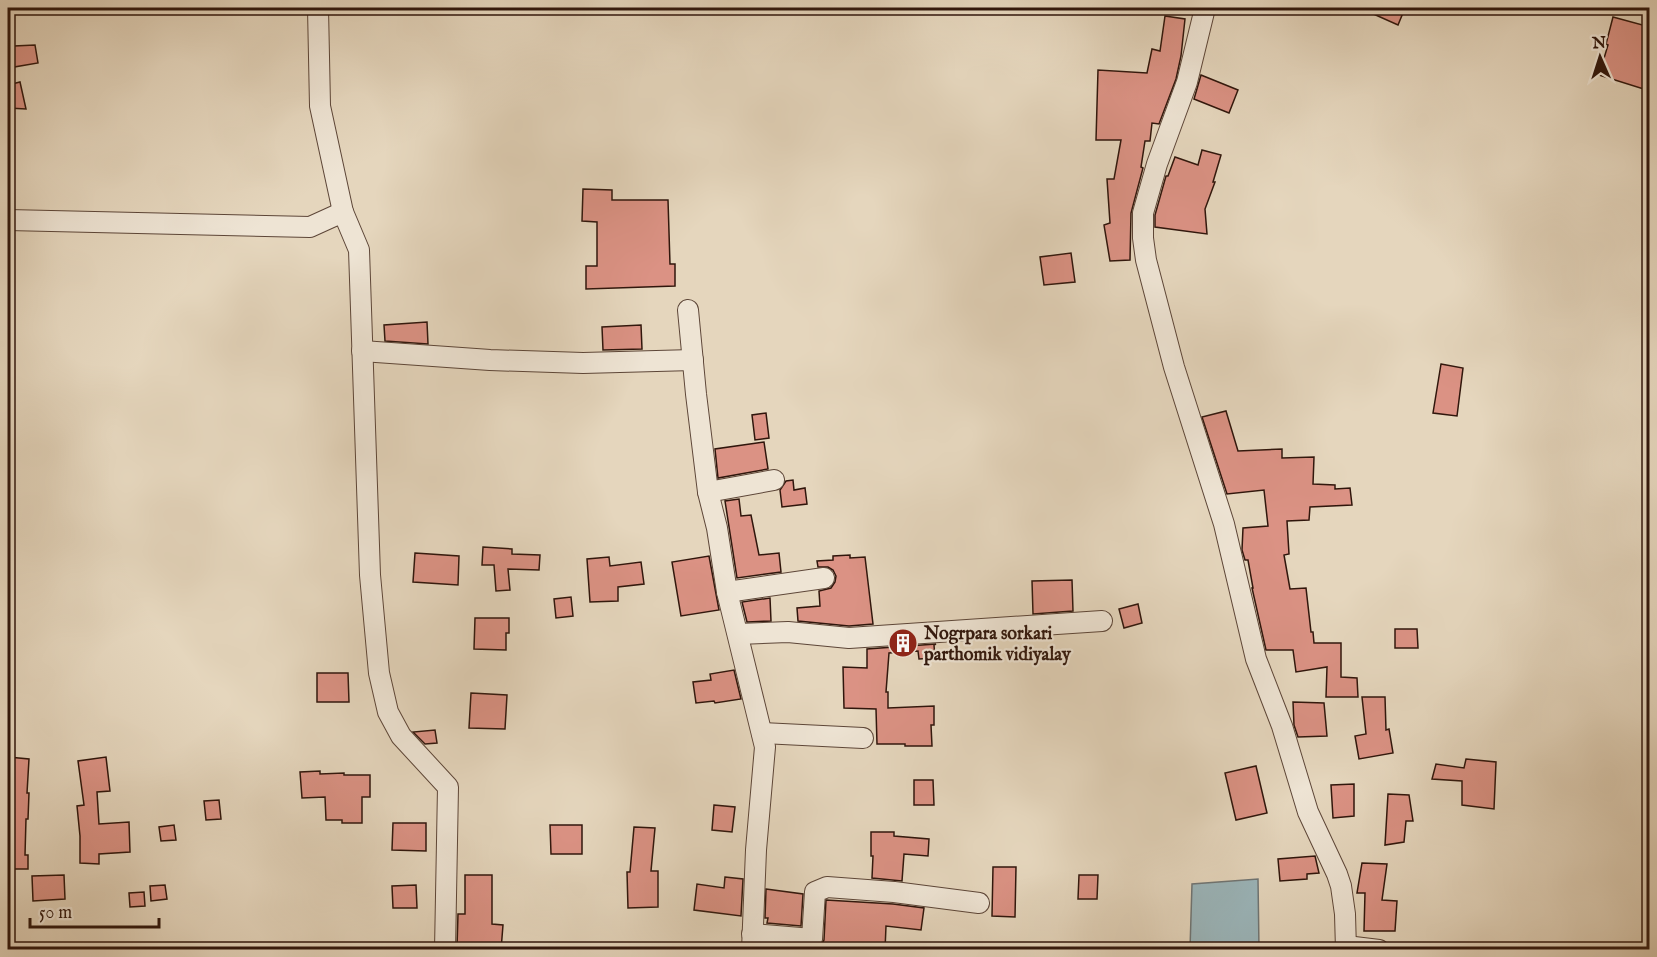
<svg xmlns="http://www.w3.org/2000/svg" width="1657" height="957" viewBox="0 0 1657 957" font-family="'IM FELL English',serif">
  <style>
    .water { fill: #9bb6bb; stroke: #707675; stroke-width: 1.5 }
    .building { fill: #db9284; stroke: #30160c; stroke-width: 1.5 }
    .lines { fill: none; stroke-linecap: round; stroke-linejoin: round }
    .minor-casing { stroke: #5d4638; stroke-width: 22 }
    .minor { stroke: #eee4d4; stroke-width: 20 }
    .labels { text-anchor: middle; stroke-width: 4.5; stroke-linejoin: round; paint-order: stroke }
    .poi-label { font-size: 18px; font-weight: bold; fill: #30160c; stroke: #eee4d4; text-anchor: start }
  </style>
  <rect width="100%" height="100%" fill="#e5d6bd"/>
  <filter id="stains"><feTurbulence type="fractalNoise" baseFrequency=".00333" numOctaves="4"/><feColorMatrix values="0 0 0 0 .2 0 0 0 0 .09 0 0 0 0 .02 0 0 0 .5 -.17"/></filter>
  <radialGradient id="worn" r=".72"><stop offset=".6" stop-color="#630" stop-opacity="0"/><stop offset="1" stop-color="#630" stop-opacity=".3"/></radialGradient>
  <path class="water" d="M1258,879l1,70h-69l2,-65z"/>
  <g class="building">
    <path d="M1360,8h45l-7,17z"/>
    <path d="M1165,16l20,3 -4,37 -5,23 -17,45 -7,-1 -2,18h-5l-4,26 2,1 -12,45 -1,47 -20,1 -6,-36 6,-2 -3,-44h7l7,-39h-25l2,-70 49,3 5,-24 8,2z"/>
    <path d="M1613,17l37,10v64l-51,-16 9,-30 -2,-1z"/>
    <path d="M35,45l3,18 -24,4v-21z"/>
    <path d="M1201,75l37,15 -9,23 -35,-14z"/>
    <path d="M20,82l6,27 -18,-1v-23z"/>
    <path d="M1202,150l19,5 -8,27h2l-10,27 2,25 -52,-7v-12l11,-39h2l7,-19 23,8z"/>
    <path d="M583,189l29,1v10h56l2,64h5v22l-89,3v-23h11v-44l-15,-1z"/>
    <path d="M1071,253l4,29 -31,3 -4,-28z"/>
    <path d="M427,322l1,22 -43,-3 -1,-16z"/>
    <path d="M641,325l1,24 -39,1 -1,-23z"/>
    <path d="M1441,364l22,4 -6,48 -24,-3z"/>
    <path d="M1226,411l12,40 44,-2v9l32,-1 -1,27 22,1v4l15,-1 2,17 -42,2 -1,13 -22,1 2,33 -5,1 6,34 16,-1 5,44h2l1,11h27v34l16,1 1,19h-32l1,-30 -31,5 -3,-22h-27l-14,-62h1l-5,-28h-3l-3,-10 1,-22 25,-2 -4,-36 -37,4 -25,-77z"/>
    <path d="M766,413l3,25 -14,2 -3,-25z"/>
    <path d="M764,442l4,27 -50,9 -3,-29z"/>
    <path d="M793,480l1,10 11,-2 2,16 -25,3 -2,-17 6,-9z"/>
    <path d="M739,499l2,17 10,-1 8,40 20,-2 2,19 -44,6 -12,-77z"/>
    <path d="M483,547l29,2v5l28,1 -1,15 -31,-1 2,21 -14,1 -2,-26h-12z"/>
    <path d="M415,553l44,3 -1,29 -45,-3z"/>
    <path d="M850,555v3l15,-1 8,67 -24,2 -51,-5 -1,-13 23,-2 -1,-15 12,-3 4,-6 1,-6 -3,-6 -5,-3h-10l-1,-6 16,-1v-4z"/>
    <path d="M709,556l10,54 -38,6 -9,-54z"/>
    <path d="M609,557l1,9 31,-4 3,22 -26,3v14l-28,1 -3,-43z"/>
    <path d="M1072,580l1,31 -40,3 -1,-33z"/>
    <path d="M571,597l2,19 -17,2 -2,-19z"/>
    <path d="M770,598l1,23 -24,1 -5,-20z"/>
    <path d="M1138,604l4,19 -18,5 -5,-19z"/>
    <path d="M475,618h34v15h-3v17l-32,-1z"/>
    <path d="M1395,629h22l1,19h-23z"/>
    <path d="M936,644l-2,1 1,13 -16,1 -1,-8 -29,2 -3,39h2v16l46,-2v19h-3l1,21h-27v-2h-28l-1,-35 -32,-1 -1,-41 24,1v-19z"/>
    <path d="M734,670l7,29 -26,4 -1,-2 -18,2 -3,-21 18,-2 -1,-6z"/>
    <path d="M317,673h31l1,29h-32z"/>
    <path d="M471,693l36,2 -2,34 -36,-1z"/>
    <path d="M1362,697h23l1,33 3,-1 4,24 -34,6 -4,-23 11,-2z"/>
    <path d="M1293,702l31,1 3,33 -29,1 -4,-12z"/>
    <path d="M435,730l2,13 -12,1 -12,-12z"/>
    <path d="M8,757l21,2 -2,34h2l-1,26h-2l-1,36h3v14h-20z"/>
    <path d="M106,757l4,34 -13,1 2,32 30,-2 1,30 -31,2v10l-19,-1v-27l-3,-30 7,-1 -6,-44z"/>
    <path d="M1466,759l30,3 -2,47 -32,-4v-24l-30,-2 4,-15 28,4z"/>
    <path d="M1256,766l11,47 -31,7 -11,-47z"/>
    <path d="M320,771v3l24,-1v2h26v22h-8v26h-20v-3h-16l-1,-23 -23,1 -2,-26z"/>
    <path d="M914,780h19l1,25h-20z"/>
    <path d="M1354,784v32l-21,2 -2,-33z"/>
    <path d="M1388,794l21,1 4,26h-7l-2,21 -19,3z"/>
    <path d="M219,800l2,19 -15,1 -2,-19z"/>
    <path d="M714,805l21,2 -3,25 -20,-2z"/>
    <path d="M393,823h33v28l-34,-1z"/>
    <path d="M174,825l2,15 -15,1 -2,-14z"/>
    <path d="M550,825h32v29h-31z"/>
    <path d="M634,827l21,1 -4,43h7v36l-30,1 -1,-36h3z"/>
    <path d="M871,832h23v4l35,3 -1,17 -24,-2 -2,27 -30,-3 1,-22h-2z"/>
    <path d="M1315,856l4,17 -12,1v5l-27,2 -2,-22z"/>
    <path d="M1362,863l25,1 -5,36 15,1 -2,30h-31l1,-38h-8z"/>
    <path d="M993,867h23l-1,50 -23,-1z"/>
    <path d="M64,875l1,24 -32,2 -1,-25z"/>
    <path d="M465,875h27v49l11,1 -2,25h-26v-5l-18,2 1,-33h7z"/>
    <path d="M1079,875h19l-1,24h-19z"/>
    <path d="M725,877l18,2 -2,37 -47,-6 3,-26 27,4z"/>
    <path d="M165,885l2,14 -16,2 -1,-15z"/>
    <path d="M416,885l1,23h-24l-1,-22z"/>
    <path d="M766,889l37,5 -2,32 -34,-3 1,-5h-3z"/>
    <path d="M144,892l1,14 -15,1 -1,-14z"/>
    <path d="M826,900l67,4 31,4 -3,22 -35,-4 -1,24h-67l6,-10z"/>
  </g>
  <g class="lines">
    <g class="minor-casing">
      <g id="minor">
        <path d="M318,8l2,98 23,106"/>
        <path d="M1205,8l-18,74 -30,82 -14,49v25l3,22 28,107 50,157 32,135 26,67 26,86 29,62 4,12 4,28 1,36"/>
        <path d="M8,220l302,7 33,-15 16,38 11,325 9,98 9,39 13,24 47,51 -3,163"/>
        <path d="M688,310l8,84 12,98 9,36 10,64 38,155 -9,103 -4,100"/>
        <path d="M362,351l128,9 93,3 110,-3"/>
        <path d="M708,492l66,-12"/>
        <path d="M727,592l97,-14"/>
        <path d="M738,634l50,-2 61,6 253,-17"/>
        <path d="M762,733l101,5"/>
        <path d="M752,934l60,5 3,-47 12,-5 67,5 85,11"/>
        <path d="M1346,946l33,4"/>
      </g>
    </g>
    <use href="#minor" class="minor"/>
  </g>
  <defs>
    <g id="building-disc" transform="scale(1.5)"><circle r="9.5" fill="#8f2418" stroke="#eee4d4"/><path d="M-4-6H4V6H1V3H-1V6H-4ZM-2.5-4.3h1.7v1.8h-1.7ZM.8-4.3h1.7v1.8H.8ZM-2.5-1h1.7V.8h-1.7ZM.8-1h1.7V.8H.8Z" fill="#fff"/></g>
  </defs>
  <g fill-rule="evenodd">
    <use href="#building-disc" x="903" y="643"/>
  </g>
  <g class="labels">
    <g class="poi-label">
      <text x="924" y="639">Nogrpara sorkari<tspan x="924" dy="21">parthomik vidiyalay</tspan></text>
    </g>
  </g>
  <rect width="1657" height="957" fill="none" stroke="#e5d6bd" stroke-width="30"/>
  <rect x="9" y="9" width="1639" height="939" fill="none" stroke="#30160c" stroke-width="3"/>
  <rect x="15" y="15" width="1627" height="927" fill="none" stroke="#30160c" stroke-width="1.5"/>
  <g transform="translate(1600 57) rotate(357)" stroke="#eee4d4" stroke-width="4.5" paint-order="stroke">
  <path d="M0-4.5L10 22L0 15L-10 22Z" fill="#30160c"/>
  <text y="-9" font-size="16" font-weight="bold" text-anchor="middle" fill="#30160c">N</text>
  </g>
  <path d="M30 918v9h129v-9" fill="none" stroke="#30160c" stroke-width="3"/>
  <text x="39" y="918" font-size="18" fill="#30160c" stroke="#eee4d4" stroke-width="4.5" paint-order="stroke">50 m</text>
  <rect width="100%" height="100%" filter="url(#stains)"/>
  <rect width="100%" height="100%" fill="url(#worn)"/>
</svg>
